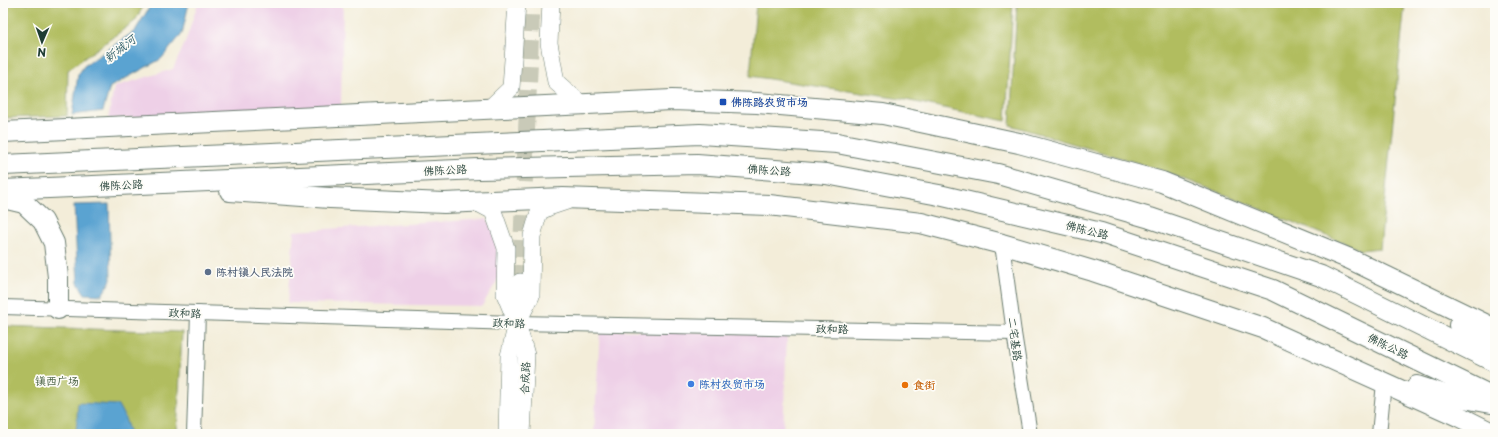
<svg xmlns="http://www.w3.org/2000/svg" width="1498" height="437" viewBox="0 0 1498 437" font-family="'Playpen Sans','LXGW WenKai TC',sans-serif">
  <style>
    .built { fill: #eed0e7 }
    .green { fill: #b1bd5f; stroke: #687d4a }
    .water { fill: #5aa3d1; stroke: #3c7082 }
    .lines { fill: none; stroke-linecap: round; stroke-linejoin: round }
    .major-tunnel { stroke: #c9cab8; stroke-width: 17; stroke-dasharray: 17 8; stroke-linecap: butt }
    .minor-casing { stroke: #697b6e; stroke-width: 16 }
    .major-casing { stroke: #697b6e; stroke-width: 18 }
    .highway-casing { stroke: #697b6e; stroke-width: 22 }
    .minor { stroke: #fff; stroke-width: 14 }
    .major { stroke: #fff; stroke-width: 17 }
    .highway { stroke: #fff; stroke-width: 20 }
    .transit-dot { fill: #1a4fb4; stroke: #fdfcf7; stroke-width: 1.5 }
    .service-dot { fill: #5c6f8a; stroke: #fdfcf7; stroke-width: 1.5 }
    .shop-dot { fill: #3f7fe0; stroke: #fdfcf7; stroke-width: 1.5 }
    .food-dot { fill: #e8710a; stroke: #fdfcf7; stroke-width: 1.5 }
    .labels { text-anchor: middle; stroke-width: 3.5; stroke-linejoin: round; paint-order: stroke }
    .transit-label { font-size: 11px; font-weight: bold; fill: #164399; stroke: #fdfcf7; text-anchor: start }
    .street-label { font-size: 11px; fill: #1f3d34; stroke: #fdfcf7 }
    .service-label { font-size: 11px; font-weight: bold; fill: #4e5e75; stroke: #fdfcf7; text-anchor: start }
    .park-label { font-size: 11px; fill: #445d3f; stroke: #fdfcf7 }
    .shop-label { font-size: 11px; font-weight: bold; fill: #366cbe; stroke: #fdfcf7; text-anchor: start }
    .food-label { font-size: 11px; font-weight: bold; fill: #c56008; stroke: #fdfcf7; text-anchor: start }
    .water-label { font-size: 12px; font-style: italic; fill: #34616b; stroke: #fdfcf7 }
  </style>
  <rect width="100%" height="100%" fill="#fdfcf7"/>
  <filter id="ink" filterUnits="userSpaceOnUse"><feTurbulence type="fractalNoise" baseFrequency=".025" numOctaves="2"/><feDisplacementMap in="SourceGraphic" scale="8" xChannelSelector="R" yChannelSelector="G"/><feConvolveMatrix kernelMatrix="1 2 1 2 8 2 1 2 1" color-interpolation-filters="sRGB"/></filter>
  <filter id="wash" filterUnits="userSpaceOnUse"><feTurbulence type="fractalNoise" baseFrequency=".012" numOctaves="4" result="noise"/><feDisplacementMap in="SourceGraphic" scale="16" xChannelSelector="R" yChannelSelector="G"/><feGaussianBlur stdDeviation="0.9" result="paint"/><feColorMatrix in="noise" values="0 0 0 0 0 0 0 0 0 0 0 0 0 0 0 0 0 1.4 0 .05"/><feComposite in="paint" operator="in"/></filter>
  <g filter="url(#wash)">
    <rect width="100%" height="100%" fill="#f3edd9"/>
    <g class="built">
      <path d="M198,3h145l-2,105 -233,11 6,-32 59,-18 12,-26z"/>
      <path d="M487,219l10,18 3,39 -18,30 -194,-3 6,-72z"/>
      <path d="M600,330l187,4 -4,100h-189z"/>
    </g>
    <g class="green">
      <path d="M3,3h142l-10,18 -67,49 -1,46 -64,2z"/>
      <path d="M756,3h257l-7,118 -105,-22 -151,-23z"/>
      <path d="M1017,3h388l-25,245 -19,2 -135,-55 -75,-28 -141,-42z"/>
      <path d="M3,326l179,6 -5,102h-174z"/>
    </g>
    <g class="water">
      <path d="M152,3h37l-7,31 -21,25 -51,28 -7,24 -31,4 6,-40 6,-9 51,-35z"/>
      <path d="M109,204l2,76 -9,15 -17,-1 -7,-11 -4,-78z"/>
      <path d="M78,403l40,2 7,13 5,16h-54z"/>
    </g>
  </g>
  <g filter="url(#ink)">
    <g class="lines">
      <path class="major-tunnel" d="M520,282l12,-279"/>
      <g class="minor-casing">
        <g id="minor">
          <path d="M1002,244l12,89 16,101"/>
          <path d="M3,307l514,16 497,10"/>
          <path d="M194,434l4,-121"/>
          <path d="M1379,434l5,-51"/>
        </g>
      </g>
      <g class="major-casing">
        <g id="major">
          <path d="M551,3l-2,40 7,39 25,22"/>
          <path d="M490,108l21,-20 6,-85"/>
          <path d="M476,202l17,9 13,37 -1,46 12,29 9,32 -4,79"/>
          <path d="M517,323l14,-27 1,-60 7,-24 10,-5 18,-6"/>
          <path d="M507,434l2,-78 8,-33 3,-41"/>
        </g>
      </g>
      <g class="highway-casing">
        <g id="highway">
          <path d="M3,132l669,-32 85,3 126,11 136,29 143,39 188,77 145,70"/>
          <path d="M3,165l697,-31 137,9 161,31 152,44 171,58 174,86"/>
          <path d="M3,190l476,-21 218,-5 129,10 113,21 162,38 172,57 222,108"/>
          <path d="M230,191l100,7 114,5 119,-5 206,7 152,18 81,21 91,27 170,57 197,89 34,17"/>
          <path d="M3,198l21,5 19,18 11,22 4,34v32"/>
          <path d="M1459,325l36,21"/>
          <path d="M1417,386l25,8 49,9"/>
        </g>
      </g>
      <use href="#minor" class="minor"/>
      <use href="#major" class="major"/>
      <use href="#highway" class="highway"/>
    </g>
  </g>
  <rect class="transit-dot" x="719" y="98" width="8" height="8" rx="2"/>
  <circle class="service-dot" cx="208" cy="272" r="4"/>
  <circle class="shop-dot" cx="691" cy="384" r="4"/>
  <circle class="food-dot" cx="905" cy="385" r="4"/>
  <g class="labels">
    <g class="transit-label">
      <text x="731" y="106">佛陈路农贸市场</text>
    </g>
    <g class="street-label">
      <text transform="translate(445 170) rotate(-3)" y="4">佛陈公路</text>
      <text transform="translate(769 170) rotate(4)" y="4">佛陈公路</text>
      <text transform="translate(121 185) rotate(-3)" y="4">佛陈公路</text>
      <text transform="translate(1087 230) rotate(14)" y="4">佛陈公路</text>
      <text transform="translate(185 313) rotate(2)" y="4">政和路</text>
      <text transform="translate(509 323) rotate(2)" y="4">政和路</text>
      <text transform="translate(832 329) rotate(1)" y="4">政和路</text>
      <text transform="translate(1015 339) rotate(82)" y="4">二宅基路</text>
      <text transform="translate(1388 346) rotate(26)" y="4">佛陈公路</text>
      <text transform="translate(525 378) rotate(-87)" y="4">合成路</text>
    </g>
    <g class="service-label">
      <text x="216" y="276">陈村镇人民法院</text>
    </g>
    <g class="park-label">
      <text x="57" y="385">镇西广场</text>
    </g>
    <g class="shop-label">
      <text x="699" y="388">陈村农贸市场</text>
    </g>
    <g class="food-label">
      <text x="913" y="389">食街</text>
    </g>
    <g class="water-label">
      <text transform="translate(120 49) rotate(-38)" y="4">新城河</text>
    </g>
  </g>
  <rect width="1498" height="437" fill="none" stroke="#fdfcf7" stroke-width="16"/>
  <g transform="translate(42 42) rotate(182)" stroke="#fdfcf7" stroke-width="3" paint-order="stroke">
  <path d="M0-3L7 15L0 10L-7 15Z" fill="#1f3d34"/>
  <text y="-6" font-size="11" font-weight="bold" text-anchor="middle" fill="#1f3d34">N</text>
  </g>
</svg>
